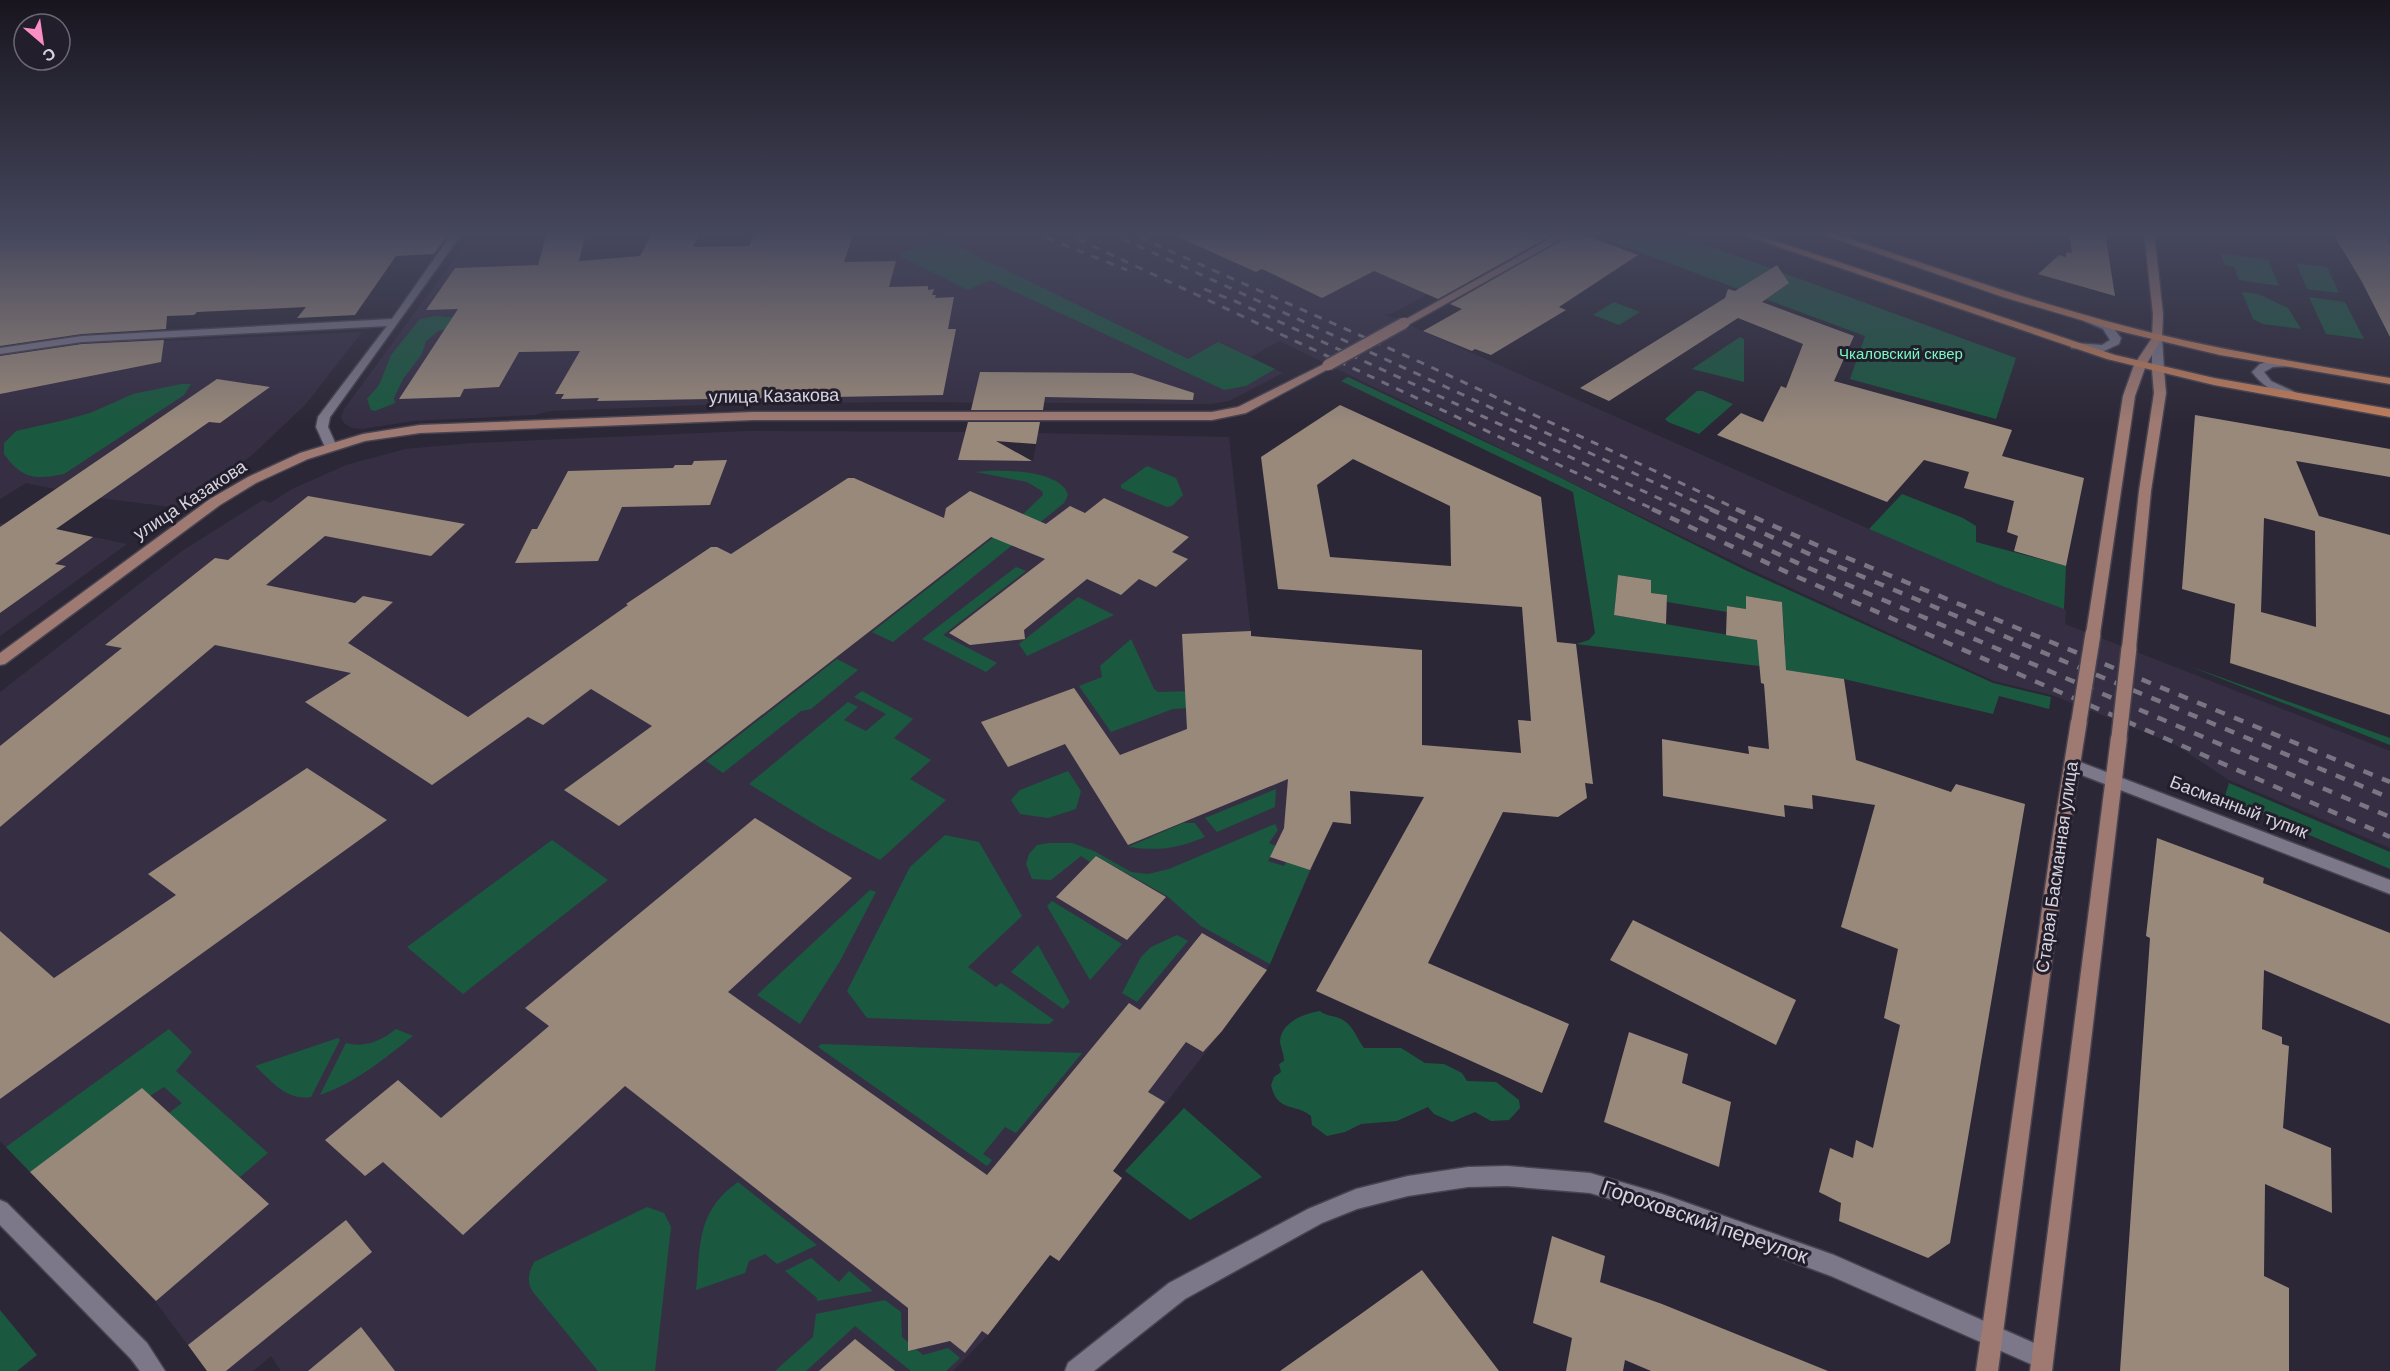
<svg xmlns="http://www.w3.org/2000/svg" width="2390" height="1371" viewBox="0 0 2390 1371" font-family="Arial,sans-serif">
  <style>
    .built { fill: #362f44 }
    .green { fill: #1a593f; fill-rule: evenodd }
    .building { fill: #99897b; fill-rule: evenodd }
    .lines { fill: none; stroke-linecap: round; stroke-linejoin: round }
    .street-casing { stroke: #474350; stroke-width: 3 }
    .secondary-casing { stroke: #474350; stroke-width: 3 }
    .primary-casing { stroke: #474350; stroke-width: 3 }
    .street { fill: #7c7789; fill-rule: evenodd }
    .secondary { fill: #9e7a72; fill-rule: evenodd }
    .primary { fill: #c07e5b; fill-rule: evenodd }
    .rail-far1 { stroke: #797582; stroke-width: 3; stroke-dasharray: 8 8; stroke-linecap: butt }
    .rail { stroke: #797582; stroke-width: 4.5; stroke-dasharray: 10 10; stroke-linecap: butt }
    .secondary-bridge-far1-casing { stroke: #474350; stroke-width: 14; stroke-linecap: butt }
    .secondary-bridge-casing { stroke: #474350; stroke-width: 18; stroke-linecap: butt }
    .secondary-bridge-far1 { stroke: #9e7a72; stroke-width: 11 }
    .secondary-bridge { stroke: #9e7a72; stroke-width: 15 }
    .labels { text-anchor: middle; stroke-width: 6; stroke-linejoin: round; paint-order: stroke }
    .far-park-label { font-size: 15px; fill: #77fac0; stroke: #231e2c }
    .street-label { font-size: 18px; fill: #d7d4de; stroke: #231e2c }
    .near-street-label { font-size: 21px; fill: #d7d4de; stroke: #231e2c }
  </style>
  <rect width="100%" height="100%" fill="#2c2736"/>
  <g class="built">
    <path d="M474,232h1070l-153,82h-7l485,215 133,57 62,23 2,2 -1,13 325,127v97l-161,-68 -55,-36 -122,-49 -58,-14 -247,-113 -468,-227 -28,16 32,16 -54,28 -18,3 -314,-2 -166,2 -181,7 -15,4 -122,6 -51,8 -10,-1 -7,-4 -4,-6 3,-9z"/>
    <path d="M362,332l-56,72 -55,52 -72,52 -79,-10 -74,-15 -26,16v-127l164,-31z"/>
    <path d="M748,431l217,1 -6,28 74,1 5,-28 191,4 28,252 93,87 1,48 -19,-2 -65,148 -45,61 -109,140 9,7 -63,83 -9,-6 -62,80 -35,36h-672l-10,-15 -18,15h-46l-52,-70 -155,-160v-449l182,-141 81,-51 7,3 22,-14 54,-24 59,-16 68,-6z"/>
    <path d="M0,523l22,4 5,-4 100,21 -127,92z"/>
  </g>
  <g class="green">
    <path d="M1603,232h68l345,126 -20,61 -146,-40 15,-43 -269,-100z"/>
    <path d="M939,237l249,122 30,-17 57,27 -29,17 -22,4 -234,-110 -22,10 -71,-35z"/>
    <path d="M2220,253l48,7 11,26 -40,-6 -5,-13 -9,-2z"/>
    <path d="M2296,263l31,4 12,26 -32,-4z"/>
    <path d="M2242,292l16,2 30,14 13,21 -38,-5 -10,-5z"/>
    <path d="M2309,297l36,5 19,37 -38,-5z"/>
    <path d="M1614,302l26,10 -21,13 -26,-10z"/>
    <path d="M436,316l23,2 -6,9 -15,4 -12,10 -4,13 -19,25 -9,19 1,5 -20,8 -4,-1 -4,-11 12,-14 12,-30 29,-36z"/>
    <path d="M1740,337l4,2v43l-52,-13z"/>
    <path d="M1348,377l209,99 188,94 248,113 58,14 -2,12 -50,-13 -6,18 -149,-35 -85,-13 -183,-22 13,-4 6,-7 -22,-141 -232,-111zM1618,575l33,5v13l16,2v7l60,10v-6l19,3v-13l36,6 3,43 -171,-30z"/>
    <path d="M181,384h10l-7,11 -120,79c-29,6 -42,5 -60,-20v-11l12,-12 49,-11 25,-7 43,-19z"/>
    <path d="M1697,391h6l30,13 -34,30 -31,-12 -3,-3z"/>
    <path d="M1147,466l29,12 7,17 -11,11 -5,1 -46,-19v-3z"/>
    <path d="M976,472c22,-3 85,-3 92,23l-4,8 -171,139 -21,-10 149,-116 22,-21 -1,-4 -15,-9z"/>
    <path d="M1902,494l61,24 13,8v16l90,24 -2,43 -62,-23 -133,-57z"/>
    <path d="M1016,567l10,4 -83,64 54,28 -11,9 -64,-33z"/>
    <path d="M1078,597l36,18 -87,41 -8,-12z"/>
    <path d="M1131,639l23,50 4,3 42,-1 5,16 -32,2 -62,23 -32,-46 23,-9 -2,-11z"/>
    <path d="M837,659l21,11 -47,39 -10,2 -78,62 -17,-12z"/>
    <path d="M2189,666l201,72v7z"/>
    <path d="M862,691l51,28 -19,19 37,22 -21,19 36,21 -66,60 -59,-32 -72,-44 99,-82 10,5 -14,13 22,11 20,-17 -32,-17z"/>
    <path d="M1068,771l13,20 -5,18 -28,9 -28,-4 -9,-14 9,-10z"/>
    <path d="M2229,783l161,69v17l-166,-70z"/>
    <path d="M1276,789l-1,18 -58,25 -12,-14z"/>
    <path d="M1183,823h12l10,14c-30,12 -45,14 -77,10z"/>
    <path d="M1275,824l3,6 -9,13 7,3 -8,15 16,5 2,-4 24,8 -40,94 -69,-38 -34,-30 -69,-39 -1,-2 -7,7 -9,-6 -30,24 -19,-1 -6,-15 3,-10 8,-9 12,-2h23l22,8 37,21 17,2 21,-5z"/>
    <path d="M945,835l34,7 43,74 -54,51 28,20 5,-4 53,37 -5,4 -182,-6 -20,-27 63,-124z"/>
    <path d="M552,840l56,40 -145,114 -56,-47z"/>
    <path d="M870,890l6,2 -36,69 -40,63 -43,-29z"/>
    <path d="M1052,901l70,43 -32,36 -43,-74z"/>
    <path d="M1177,935l11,6 -51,61 -15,-9 19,-36 10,-10z"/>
    <path d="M1038,945l32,57 -7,7 -52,-37z"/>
    <path d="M1320,1011c7,6 15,4 23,9 11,7 14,19 21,28h37l24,15 19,1 18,9 5,8 29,1 23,18 1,8 -11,12 -18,1 -16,-9 -23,10 -18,-8 -6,-7 -31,14 -36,3 -16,8 -18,4 -15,-11 -1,-9c-15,-13 -34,-3 -40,-31l3,-8 7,-5 -2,-8 5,-3c0,-7 -3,-13 -4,-19 0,-19 24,-29 40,-31z"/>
    <path d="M169,1029l23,23 -16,19 92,82 -28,24 -71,-64 13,-10 -18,-16 -134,85 -24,-25z"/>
    <path d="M396,1029l17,7c-29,23 -58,47 -93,59l26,-52c19,5 35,-2 50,-14z"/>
    <path d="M338,1038l2,2 -29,57c-25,4 -39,-16 -56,-31z"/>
    <path d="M821,1044l261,9 -66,80 -11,-6 -22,27 9,6 -5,6 -169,-119z"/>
    <path d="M1184,1108l78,69 -72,43 -65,-49z"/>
    <path d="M738,1182l79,63 -40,19 -12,-10 -16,7 -4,12 -49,17c5,-46 0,-78 42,-108z"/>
    <path d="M647,1207l17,6 7,14 -16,144h-57l-65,-79c-7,-10 -4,-20 1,-30z"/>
    <path d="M811,1258l28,24 10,-11 24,20 -56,10v-3l-32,-27z"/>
    <path d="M885,1300l16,12 1,25 21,18 25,-7 12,10 -14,13h-35l-56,-45 -49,45h-31l38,-34 3,-23z"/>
    <path d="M0,1310l37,45 -20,16h-17z"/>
  </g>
  <g class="building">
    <path d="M0,232h450l-16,22 -38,2 -41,59 -58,3 9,-11 -109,5 -3,3 -27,1 -1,13 -84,5 -82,12z"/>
    <path d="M586,232l-7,29 61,-5 13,-24h47l-7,15 56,-1 6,-14h99l-10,30 52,-1 -7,26 39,-1v4l6,-1 -2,6h4l-1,3 19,-1 -6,32h8l-13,66 -346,6 2,-3 -38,1 3,-5h-9l25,-43 -61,1 -20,35 -35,2 -4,8 -61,2 59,-90 -32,1 29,-42 83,-3 9,-32z"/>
    <path d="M1167,232h391l-120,67 -64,-28 -52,27 -60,-29 -6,3z"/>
    <path d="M1576,232l62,23 -79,52 7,3 -75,45 -16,-6 -3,2 -49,-20 39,-22 -12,-5z"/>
    <path d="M2069,232h36l10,64 -77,-22 21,-19 7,2v-5l6,1z"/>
    <path d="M2332,232l53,2 5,9v94l-28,-55z"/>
    <path d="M1777,265l12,18 -27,19 92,34 -20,45 178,49 -10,26 82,22 -18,88 -52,-15 4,-15 -11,-4 7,-31 -50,-13 5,-16 -45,-12 -37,42 -170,-67 24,-22 22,9 18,-36 5,2 17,-44 -65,-26 -129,83 -29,-13 145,-90 3,-9 7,2z"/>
    <path d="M164,340l-3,22 -161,32v-38l82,-12z"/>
    <path d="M980,372l152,1 62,20 -1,7 -148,-3 -2,13h-72z"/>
    <path d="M217,379l53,8 -50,36 -11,-1 -153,107 37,8 -38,27 11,2 -66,47v-86z"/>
    <path d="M1340,405l201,92 16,145 19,2 17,140 -8,-1 2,15 -29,19 -55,-5 -75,151 141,61 -27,69 -226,-102 108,-194 -74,-6 1,33 -18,-2 -23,48 -40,-13 14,-29 4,-49 -160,66 -63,-101 -57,23 -27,-45 93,-34 46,67 67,-26 -5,-95 69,-3v5l171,14v95l99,8 -3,-33 13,1 -9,-114 -244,-18 -17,-132zM1353,459l97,47 1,60 -121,-9 -13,-72z"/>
    <path d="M2195,415l195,34v28l-94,-16 23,55 71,19v180l-160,-52 5,-59 -53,-15zM2264,518l51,13 1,96 -55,-15z"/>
    <path d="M968,422h72l-4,22 -40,-3 36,20 -74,-1z"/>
    <path d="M727,460l-17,45 -88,2 -24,54 -83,2 17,-34h5l31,-58 105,-3 2,-3h17l2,-4z"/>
    <path d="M848,478h6l90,40 2,-10 24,-17 76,33 24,-18 15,7 19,-15 85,39 -17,15 16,7 -32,28 -17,-8 -18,16 -34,-16 -63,51 1,9 -55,6 -21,-12 96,-74 -54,-22 -372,289 -55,-36 88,-64 -61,-37 -48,36 -15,-8 -96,68 -127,-83 46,-29 -136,-28 -215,182v-81l122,-98 -17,-3 110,-87 13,2 80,-64 157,28 -34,32 -106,-20 -59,49 89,18 8,-7 30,6 -45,41 120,74 160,-112 -2,-1 85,-57h6l14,7z"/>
    <path d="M1618,575l33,5v13l16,2 -1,29 -52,-9z"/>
    <path d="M1746,596l36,6 4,68 58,9 12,81 95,32 5,-8 69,20 -75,439 -22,15 -89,-37 2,-18 -22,-11 11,-44 23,10 3,-18 17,8 27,-123 -16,-7 14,-69 -57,-22 34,-122 -63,-10 1,14 -29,-4 1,12 -122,-21 -1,-57 87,15 -1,-8 21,3 -5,-65 -3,-1 -4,-43 -31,-5 1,-29 19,3z"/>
    <path d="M307,768l80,52 -387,279v-168l54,47 122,-83 -28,-21z"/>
    <path d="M755,818l97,60 -124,114 259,183 142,-172 11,7 62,-77 65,37 -45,61 -19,21 -17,-10 -38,50 17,10 -52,69 9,7 -63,83 -9,-6 -62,80 -6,-4 -17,22 -15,-12 -42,10v-43l-283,-222 -162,149 -80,-73 -18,14 -40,-36 73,-60 43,38 108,-92 -24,-18z"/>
    <path d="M2157,838l107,40 -1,5 127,50v91l-126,-54 -2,59 20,8v7l7,2 -6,82 48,20 1,65 -67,-29 -1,92 25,12v83h-169l30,-433 -4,-2z"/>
    <path d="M1096,856l70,41 -39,43 -71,-43z"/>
    <path d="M1633,920l163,80 -20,45 -166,-85z"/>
    <path d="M1629,1032l59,22 -6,29 49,19 -12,65 -115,-45z"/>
    <path d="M142,1088l127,116 -113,97 -126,-129z"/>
    <path d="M346,1220l26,32 -146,119h-19l-19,-26z"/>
    <path d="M1552,1236l53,20 -5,26 62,22 166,67h-177l-26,-11 -2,11h-57l6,-33 -39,-15z"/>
    <path d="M1422,1270l77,101h-219l78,-55z"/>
    <path d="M361,1327l34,44h-87z"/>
    <path d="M855,1339l40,32h-76z"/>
  </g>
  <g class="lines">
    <g class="street-casing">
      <g id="street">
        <path d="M453,232h10l-133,185 -2,10 9,20 -2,3h-8l-2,-3 -9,-20 2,-10 69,-91 -305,16 -82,12v-6l82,-12 310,-17z"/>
        <path d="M2088,316l23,9 10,13 -2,6 -15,7 -33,-3v-4l4,-1 27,2 8,-5 -7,-11 -19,-8v-4z"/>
        <path d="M2157,335l5,3 2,32 -6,3 -6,-3v-32z"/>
        <path d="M2273,360l21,2v4l-21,1 -9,5 7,9 28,13v4c-17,3 -37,-13 -47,-26l8,-8z"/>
        <path d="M2072,759l318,121v14l-324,-125 -2,-4 2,-4z"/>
        <path d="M1507,1166l83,7 72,21 172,61 216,95 3,8 -3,8 -8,3 -211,-93 -169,-62 -72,-21 -83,-7 -39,1 -60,9 -51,13 -35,14 -137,76 -91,72h-29l3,-8 101,-80 139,-74 48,-20 52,-13 60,-9z"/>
        <path d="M0,1200l7,3 140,140 18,28h-25l-9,-12 -131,-134z"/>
      </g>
    </g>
    <g class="secondary-casing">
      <g id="secondary">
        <path d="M1562,232h12l-166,93 -4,1 -5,-3z"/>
        <path d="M2144,232h10l9,82 -1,24 -16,27 -11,31 -35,238 -7,5 -7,-5 37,-238 11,-31 18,-27 1,-24z"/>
        <path d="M1328,362l4,1v4l-86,46 -34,7h-459l-333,13 -55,8 -57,18 -52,24 -36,22 -215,159 -5,1v-12l210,-154 38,-22 52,-24 63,-19 57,-9 333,-13h459l26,-5z"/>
        <path d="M2158,367l6,3 2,23 -15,98 -15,157 -7,5 -7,-5 17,-157 15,-98 -2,-23z"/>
        <path d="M2079,715l5,2 3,4 -20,125 -69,525h-22l75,-525 20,-125 3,-4z"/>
        <path d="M2119,731l6,2 2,4 -75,634h-22l81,-634 2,-4z"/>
      </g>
    </g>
    <g class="primary-casing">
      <g id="primary">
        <path d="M1735,232h14l366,123 99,23 176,31v8l-176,-32 -107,-26z"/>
        <path d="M1816,232h14c98,33 195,68 295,94 88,23 176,37 265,52v6l-170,-29 -105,-25 -112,-33z"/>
      </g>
    </g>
    <use href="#street" class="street"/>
    <use href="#secondary" class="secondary"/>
    <use href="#primary" class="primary"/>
    <g class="rail-far1">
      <path d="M1032,232l95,38"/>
      <path d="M1063,232l592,278"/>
      <path d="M1108,232l606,278"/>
      <path d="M1139,237l281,125 319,148"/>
      <path d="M1204,289l33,13 447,208"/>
    </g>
    <g class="rail">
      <path d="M1652,509l141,66 597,262"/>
      <path d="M1681,509l123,57 586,251"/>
      <path d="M1710,509l108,49 572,240"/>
      <path d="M1736,509l85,38 569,235"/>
    </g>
    <g class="secondary-bridge-far1-casing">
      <path id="secondary-bridge-far1" d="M1328,365l76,-42"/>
    </g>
    <g class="secondary-bridge-casing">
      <g id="secondary-bridge">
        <path d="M2079,721l14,-87"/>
        <path d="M2119,737l10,-89"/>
      </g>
    </g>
    <use href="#secondary-bridge-far1" class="secondary-bridge-far1"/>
    <use href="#secondary-bridge" class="secondary-bridge"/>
  </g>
  <linearGradient id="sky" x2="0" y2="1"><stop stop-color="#18151e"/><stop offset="0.55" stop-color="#45475d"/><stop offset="1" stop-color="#45475d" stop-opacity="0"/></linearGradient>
  <rect width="2390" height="424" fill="url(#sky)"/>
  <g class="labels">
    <g class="far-park-label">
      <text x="1901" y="359">Чкаловский сквер</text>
    </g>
    <g class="street-label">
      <text transform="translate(774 396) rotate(-1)" y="6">улица Казакова</text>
      <text transform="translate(190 500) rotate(-33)" y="6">улица Казакова</text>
      <text transform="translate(2239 807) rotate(21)" y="6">Басманный тупик</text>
      <text transform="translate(2057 867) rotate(-82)" y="6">Старая Басманная улица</text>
    </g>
    <g class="near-street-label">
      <text transform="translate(1705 1222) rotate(19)" y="7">Гороховский переулок</text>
    </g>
  </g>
  <g transform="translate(42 42) rotate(151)"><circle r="28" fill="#231e2c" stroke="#6b6773" stroke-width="1.5"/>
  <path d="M0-4.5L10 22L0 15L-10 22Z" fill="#fa8fc6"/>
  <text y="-9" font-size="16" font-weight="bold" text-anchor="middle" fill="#d7d4de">С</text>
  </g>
</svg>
